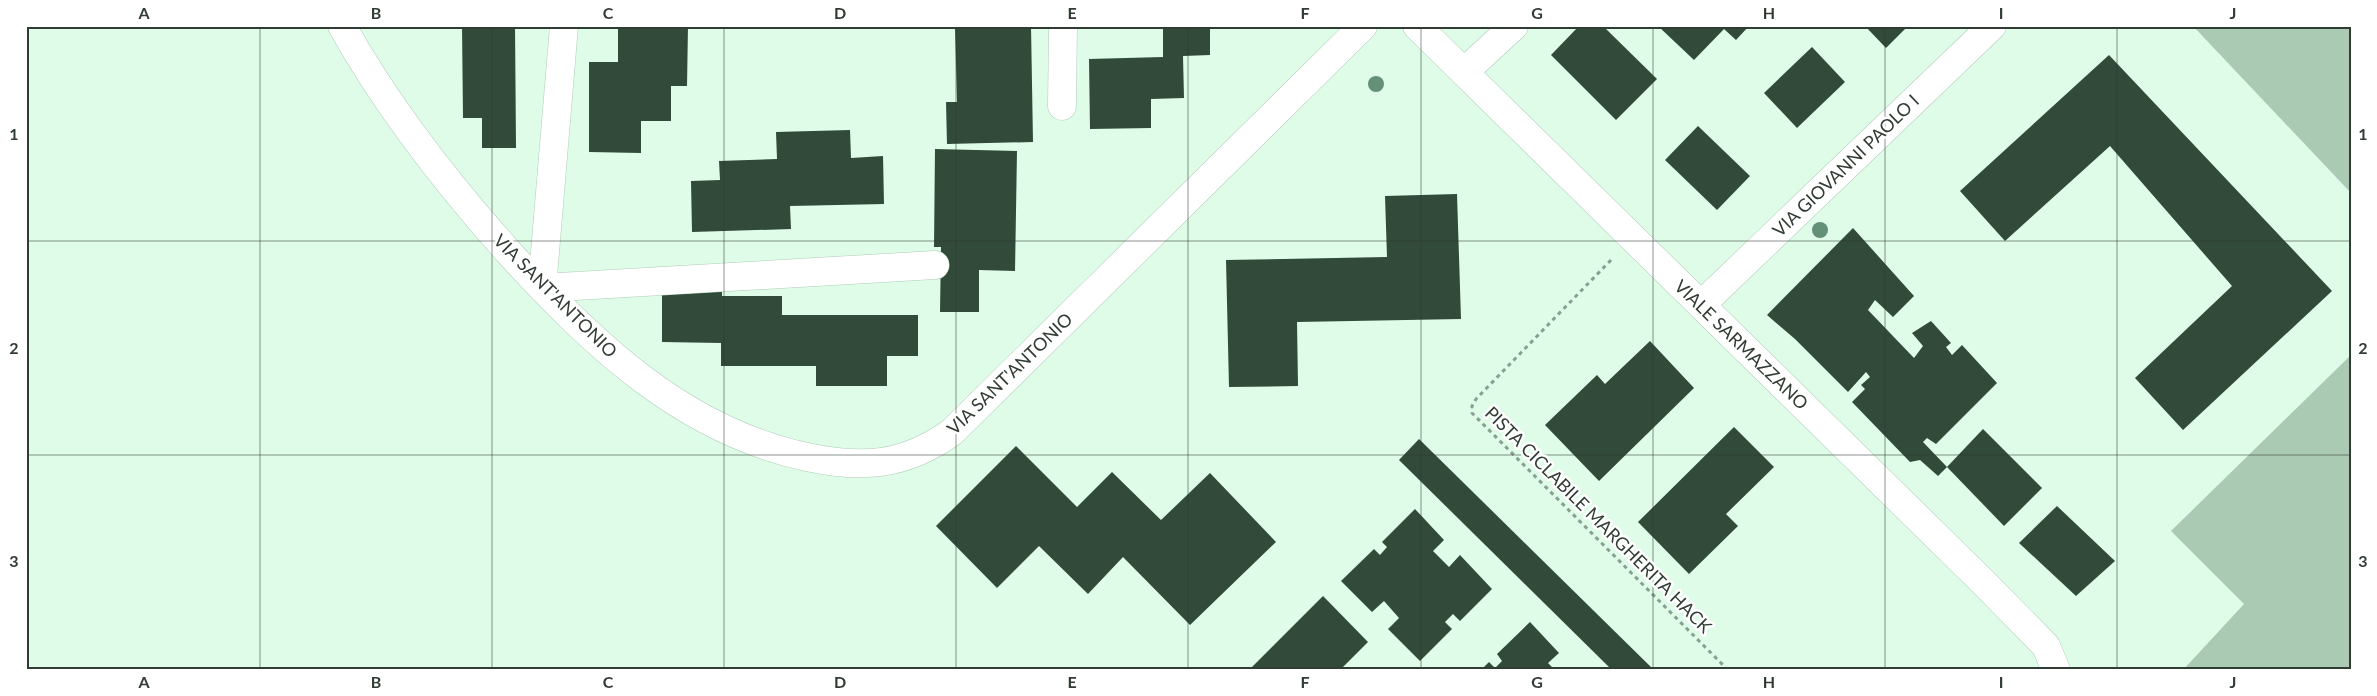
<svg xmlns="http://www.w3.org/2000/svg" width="2377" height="696" viewBox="0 0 2377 696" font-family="Lato,sans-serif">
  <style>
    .green { fill: #abcab3 }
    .building { fill: #314a39 }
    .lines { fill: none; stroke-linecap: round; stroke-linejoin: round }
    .minor-casing { stroke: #b0ccb8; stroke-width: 29 }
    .path { stroke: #899f8f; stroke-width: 3; stroke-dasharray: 4 4; stroke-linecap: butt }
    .minor { stroke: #fff; stroke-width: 28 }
    .tree { fill: #649077 }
    .grid { fill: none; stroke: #313d34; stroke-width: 1; stroke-opacity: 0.55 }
    .labels { text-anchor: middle; stroke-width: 5; stroke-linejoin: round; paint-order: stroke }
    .street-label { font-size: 18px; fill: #313d34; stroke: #fff }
    .neatline { fill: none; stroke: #313d34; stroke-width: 2 }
    .grid-label { font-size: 16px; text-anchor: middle; font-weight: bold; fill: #313d34 }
  </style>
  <rect width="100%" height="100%" fill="#defce7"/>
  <g class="green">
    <path d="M2193,26h158v167z"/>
    <path d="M2351,355v315h-168l61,-66 -73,-73z"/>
  </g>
  <g class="building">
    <path d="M462,26h53l1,122h-34v-30h-19z"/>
    <path d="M618,26h70l-1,60h-16v35h-30v32l-52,-1v-90h29z"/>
    <path d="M955,26h76l2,116 -86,2 -1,-42h11z"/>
    <path d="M1163,26h47v29l-27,1 1,42 -33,1v29l-61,1 -1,-70 74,-2z"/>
    <path d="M1579,26h24l54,53 -41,41 -65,-65z"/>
    <path d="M1658,26h91l-13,14 -12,-11 -30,31z"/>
    <path d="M1865,26h43l-22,22z"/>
    <path d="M1812,47l33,35 -48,46 -33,-35z"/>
    <path d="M2109,55l223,236 -149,139 -48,-52 97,-92 -122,-140 -105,95 -45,-50z"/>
    <path d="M1698,126l52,50 -33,34 -52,-50z"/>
    <path d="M850,130l1,28 32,-2 1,48 -94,2 1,23 -99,3 -1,-51 29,-1 -1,-19 58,-2 -1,-27z"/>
    <path d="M935,149l82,2 -2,120 -36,-1v42h-39l1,-65h-7z"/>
    <path d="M1457,194l4,125 -164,3 1,64 -69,1 -3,-127 161,-3 -2,-61z"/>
    <path d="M1853,228l61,68 -21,21 -18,-17 -7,10 46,48 9,-12 -11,-13 19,-12 20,22 -5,4 6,8 10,-10 35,38 -61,61 -9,-6 -4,4 24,25 -9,9 -18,-16 -10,2 -58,-60 13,-13 -4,-4 9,-8 -4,-5 -18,20 -53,-53 -28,-24z"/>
    <path d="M662,285l60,1v10h60v19h136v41h-31v30h-71v-20h-95v-23l-59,-1z"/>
    <path d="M1650,341l44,47 -95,93 -54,-56 52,-50 8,9z"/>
    <path d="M1734,427l40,40 -48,47 12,12 -49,48 -51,-52z"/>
    <path d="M1983,429l59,59 -38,38 -57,-59z"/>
    <path d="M1419,439l235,231h-42l-213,-210z"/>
    <path d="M1016,446l61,61 35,-35 49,48 49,-47 66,69 -86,83 -67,-68 -35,37 -49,-48 -42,42 -61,-62z"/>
    <path d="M2057,506l58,55 -39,35 -57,-53z"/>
    <path d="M1415,509l29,31 -11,11 16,16 11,-12 32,34 -32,32 -7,-7 -8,8 7,7 -32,32 -32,-32 11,-11 -15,-17 -12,11 -31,-31 33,-32 6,6 7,-8 -5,-5z"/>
    <path d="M1323,596l45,46 -28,28h-91z"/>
    <path d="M1530,622l29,31 -11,10 7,7h-74l8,-8 6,6 7,-7 -5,-7z"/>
  </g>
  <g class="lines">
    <g class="minor-casing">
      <g id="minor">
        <path d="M342,26c47,84 106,159 170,230 82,89 172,175 295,201 55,12 98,9 145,-25l411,-406"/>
        <path d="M564,26l-22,262 393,-23"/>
        <path d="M1417,26l565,555 64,65 10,24"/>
        <path d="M1464,72l50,-46"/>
        <path d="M1062,106l1,-80"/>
        <path d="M1701,305l291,-279"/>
      </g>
    </g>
    <path class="path" d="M1611,260l-135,139 -4,7v7l256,257"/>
    <use href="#minor" class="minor"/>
  </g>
  <g class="tree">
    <circle cx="1376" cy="84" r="8"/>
    <circle cx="1820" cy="230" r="8"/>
  </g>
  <path class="grid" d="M260,26v644M492,26v644M724,26v644M956,26v644M1188,26v644M1421,26v644M1653,26v644M1885,26v644M2117,26v644M26,241h2325M26,455h2325"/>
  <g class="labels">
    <g class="street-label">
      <text transform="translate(1846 166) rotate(-44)" y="6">VIA GIOVANNI PAOLO I</text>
      <text transform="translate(555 296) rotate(45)" y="6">VIA SANT'ANTONIO</text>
      <text transform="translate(1741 345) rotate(44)" y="6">VIALE SARMAZZANO</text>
      <text transform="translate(1010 374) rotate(-44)" y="6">VIA SANT'ANTONIO</text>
      <text transform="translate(1598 520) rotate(45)" y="6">PISTA CICLABILE MARGHERITA HACK</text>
    </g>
  </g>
  <rect width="2377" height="696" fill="none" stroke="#ffffff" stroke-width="55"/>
  <rect x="28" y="28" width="2322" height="640" class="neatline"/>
  <g class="grid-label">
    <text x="144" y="19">A</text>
    <text x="376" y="19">B</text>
    <text x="608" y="19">C</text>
    <text x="840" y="19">D</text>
    <text x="1072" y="19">E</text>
    <text x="1305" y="19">F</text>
    <text x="1537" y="19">G</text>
    <text x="1769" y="19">H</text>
    <text x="2001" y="19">I</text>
    <text x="2233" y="19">J</text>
    <text x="14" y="140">1</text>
    <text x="2363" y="140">1</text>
    <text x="14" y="354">2</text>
    <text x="2363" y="354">2</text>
    <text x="14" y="567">3</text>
    <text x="2363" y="567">3</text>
    <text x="144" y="688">A</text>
    <text x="376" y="688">B</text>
    <text x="608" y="688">C</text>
    <text x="840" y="688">D</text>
    <text x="1072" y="688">E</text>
    <text x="1305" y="688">F</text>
    <text x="1537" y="688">G</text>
    <text x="1769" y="688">H</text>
    <text x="2001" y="688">I</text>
    <text x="2233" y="688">J</text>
  </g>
</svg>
